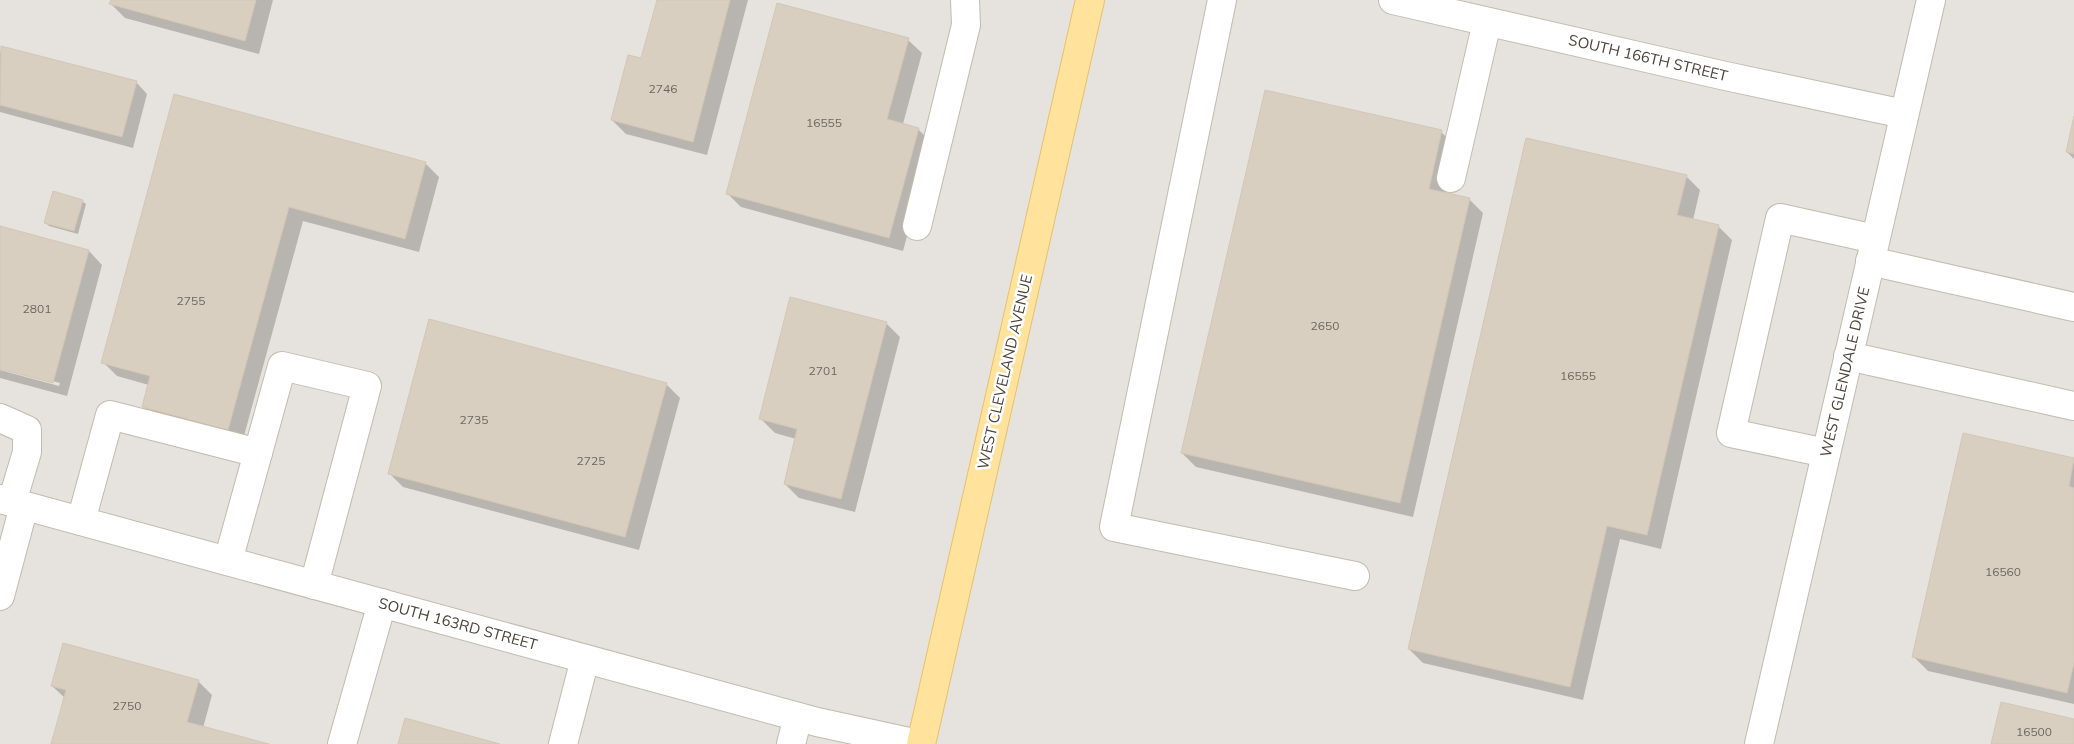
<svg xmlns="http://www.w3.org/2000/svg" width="2074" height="744" viewBox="0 0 2074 744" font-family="Mulish,sans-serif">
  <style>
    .industrial { fill: #e6e2dd }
    .shadow { fill: #0003 }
    .building { fill: #d8cfc1; stroke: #d3c7b4 }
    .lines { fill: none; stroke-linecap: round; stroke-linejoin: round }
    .minor-casing { stroke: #c2bbae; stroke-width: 30 }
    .major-casing { stroke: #e6c16a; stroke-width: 30 }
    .minor { stroke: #fff; stroke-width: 28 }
    .major { stroke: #ffe39c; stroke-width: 28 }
    .labels { text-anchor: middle; stroke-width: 5; stroke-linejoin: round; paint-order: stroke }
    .number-label { font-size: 12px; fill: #6e675b }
    .street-label { font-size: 15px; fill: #4b4439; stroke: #fff }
  </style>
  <rect width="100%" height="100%" fill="#f6f3ec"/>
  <rect class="industrial" x="0" y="0" width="2074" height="744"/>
  <g class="shadow">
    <path d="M112,0h161l-14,54 -134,-36 -14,-14z"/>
    <path d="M658,0h90l-41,155 -81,-21 -14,-14 30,-60z"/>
    <path d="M908,40l14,13 -19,71 15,5 14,14 -29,108 -162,-44 -14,-14z"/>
    <path d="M2,47l134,35 11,12 -14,54 -133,-36v-58z"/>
    <path d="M175,95l250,68 14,14 -20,75 -116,-31 -61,222 -85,-23 -14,-14 6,-21 -32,-9 -14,-14z"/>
    <path d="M2074,122v37l-7,-7z"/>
    <path d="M1441,132l14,13 -11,49 25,5 14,14 -70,304 -217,-50 -14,-14z"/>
    <path d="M1686,176l14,14 -7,30 25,6 14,14 -71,309 -41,-10 -37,161 -160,-37 -14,-14z"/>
    <path d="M82,201l4,3 -8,30 -29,-8 -3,-3z"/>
    <path d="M0,227l89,24 13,14 -35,131 -67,-18v-8l59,16 1,-3 -60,-16z"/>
    <path d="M886,323l14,14 -45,175 -56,-14 -14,-14 11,-45 -21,-6 -14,-14z"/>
    <path d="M666,384l14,14 -41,152 -236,-63 -14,-14z"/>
    <path d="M1964,435l110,25v244l-146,-33 -14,-14z"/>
    <path d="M198,681l14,14 -9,33 61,16h-211l12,-46 -13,-12z"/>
  </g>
  <g class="building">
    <path d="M111,0h145l-11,41 -136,-37z"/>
    <path d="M657,0h73l-37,142 -82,-22 17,-65 13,3z"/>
    <path d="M777,3l132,35 -22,81 32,9 -30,110 -163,-44z"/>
    <path d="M1,46l136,35 -15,56 -122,-32z"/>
    <path d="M1265,90l177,40 -13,59 41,9 -70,305 -219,-50z"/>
    <path d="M174,94l252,68 -21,77 -116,-32 -61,223 -86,-23 8,-31 -49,-13z"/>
    <path d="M2074,116v38l-8,-2z"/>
    <path d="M1526,138l161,37 -10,40 42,10 -72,310 -40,-9 -37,161 -162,-38z"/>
    <path d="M53,191l30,9 -9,31 -30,-8z"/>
    <path d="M0,226l89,24 -36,133 -53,-14z"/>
    <path d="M790,297l97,25 -46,177 -57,-15 13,-55 -38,-10z"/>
    <path d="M429,319l238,64 -42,154 -237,-63z"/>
    <path d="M1963,433l111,25 -5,28 5,2v175l-7,30 -155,-36z"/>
    <path d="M63,643l136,37 -12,42 82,22h-218l15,-54 -15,-4z"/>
    <path d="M2001,702l73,17v25h-83z"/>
    <path d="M405,718l95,26h-102z"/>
  </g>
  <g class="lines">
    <g class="minor-casing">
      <g id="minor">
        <path d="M1222,0l-108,527 241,49"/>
        <path d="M1393,0l328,75 183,39"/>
        <path d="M1451,178l36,-156"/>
        <path d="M917,226l49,-201 -1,-25"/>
        <path d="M1870,261l204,46"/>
        <path d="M1848,356l226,50"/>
        <path d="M0,418l27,12v22l-15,50"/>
        <path d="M1826,453l-95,-20 49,-215 95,21"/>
        <path d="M0,499l817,223 101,22"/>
        <path d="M81,521l29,-106 148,38"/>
        <path d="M228,561l54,-195 85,20 -53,199"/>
        <path d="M0,596l24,-90"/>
        <path d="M342,744l40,-141"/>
        <path d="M563,744l22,-85"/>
        <path d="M791,744l7,-27"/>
        <path d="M1759,744l172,-744"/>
      </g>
    </g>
    <g class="major-casing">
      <path id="major" d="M921,744l169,-744"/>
    </g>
    <use href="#minor" class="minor"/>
    <use href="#major" class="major"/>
  </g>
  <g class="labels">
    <g class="number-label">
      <text x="663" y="93">2746</text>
      <text x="824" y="127">16555</text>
      <text x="191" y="305">2755</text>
      <text x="37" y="313">2801</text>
      <text x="1325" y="330">2650</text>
      <text x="823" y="375">2701</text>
      <text x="1578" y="380">16555</text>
      <text x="474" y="424">2735</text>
      <text x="591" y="465">2725</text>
      <text x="2003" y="576">16560</text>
      <text x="127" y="710">2750</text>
      <text x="2034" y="736">16500</text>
    </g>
    <g class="street-label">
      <text transform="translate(1648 58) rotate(13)" y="5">SOUTH 166TH STREET</text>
      <text transform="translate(1005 372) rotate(-77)" y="5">WEST CLEVELAND AVENUE</text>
      <text transform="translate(1845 372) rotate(-77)" y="5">WEST GLENDALE DRIVE</text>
      <text transform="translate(458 624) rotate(15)" y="5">SOUTH 163RD STREET</text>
    </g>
  </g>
</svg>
